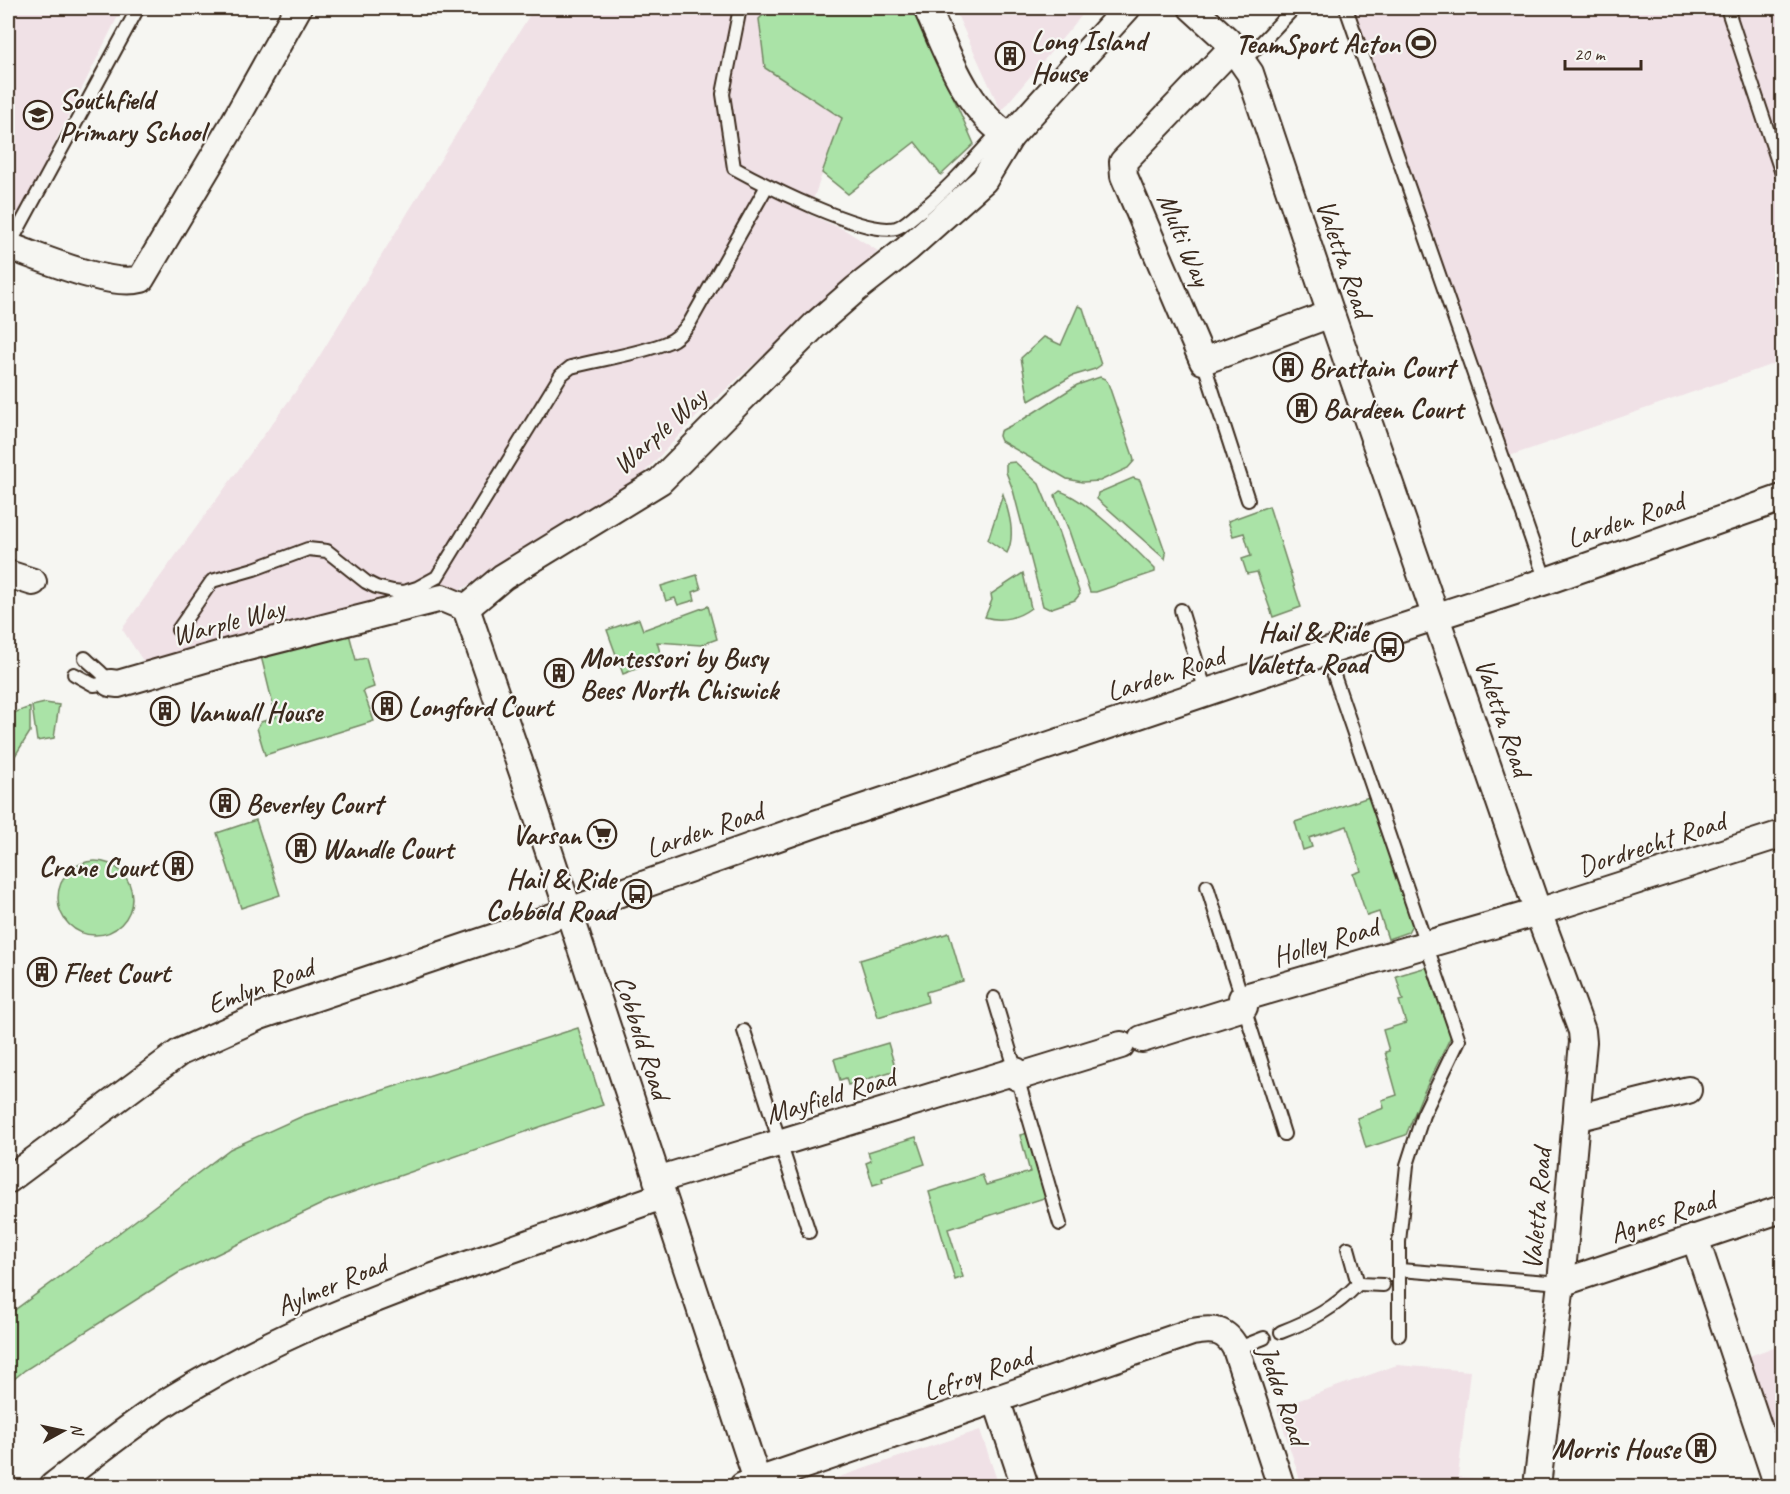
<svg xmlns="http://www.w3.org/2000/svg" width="1790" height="1494" viewBox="0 0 1790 1494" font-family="Caveat,sans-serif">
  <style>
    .built { fill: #f0e1e6 }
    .green { fill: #aae3a7; stroke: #728662; stroke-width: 1.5 }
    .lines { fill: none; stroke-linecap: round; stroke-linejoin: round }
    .service-casing { stroke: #3b2a1e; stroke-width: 16 }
    .minor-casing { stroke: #3b2a1e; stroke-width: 30 }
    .service { stroke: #f6f6f2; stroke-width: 12 }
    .minor { stroke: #f6f6f2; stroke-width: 26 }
    .labels { text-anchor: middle; stroke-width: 4.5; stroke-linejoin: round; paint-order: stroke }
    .poi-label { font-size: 28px; font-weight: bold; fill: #3b2a1e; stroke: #f6f6f2; text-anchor: start }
    .street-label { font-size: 28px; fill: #3b2a1e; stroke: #f6f6f2 }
  </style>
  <rect width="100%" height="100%" fill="#f6f6f2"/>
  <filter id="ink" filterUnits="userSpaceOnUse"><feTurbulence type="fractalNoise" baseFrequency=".0167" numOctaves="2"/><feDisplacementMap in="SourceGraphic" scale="12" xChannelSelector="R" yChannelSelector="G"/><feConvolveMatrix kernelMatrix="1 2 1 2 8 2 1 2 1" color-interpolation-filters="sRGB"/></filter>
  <g filter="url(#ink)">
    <g class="built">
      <path d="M8,8h114l-108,217 -6,-3z"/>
      <path d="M534,8h236l-11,11 6,49 77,50 -34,96 37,16 33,21 -178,162 -58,62 -178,113 -315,82 -27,-41 187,-256z"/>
      <path d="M954,8h134l-87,103z"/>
      <path d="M1338,8h444v353l-284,99z"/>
      <path d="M1782,1344v142l-46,-125z"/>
      <path d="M1397,1365l73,6 -12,106 56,5 -1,4h-211l-25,-78z"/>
      <path d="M980,1430l19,56h-187z"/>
    </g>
    <g class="green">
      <path d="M770,8h144l60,136 -33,31 -26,-33 -67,52 -26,-21 20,-55 -77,-50 -6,-49z"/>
      <path d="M1078,306l5,2 18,57 -6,4 -23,7 -43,25 -8,-43 23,-21 17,8z"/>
      <path d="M1100,377l5,2 3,4 25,73 1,5 -6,7 -28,13 -18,1 -15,-3 -66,-38 -2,-5 1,-5 22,-11 55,-35z"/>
      <path d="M1015,462l24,22 17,41 24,69 -5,6 -26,9 -6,-3 -30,-116 -7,-18v-9z"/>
      <path d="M1133,478l7,2 26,74 -1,5 -68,-60 1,-6z"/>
      <path d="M1060,491c29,10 73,56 95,78v3l-59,20h-6l-22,-64 -12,-29 -1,-4z"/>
      <path d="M1003,494c6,19 13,41 4,59l-19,-13z"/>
      <path d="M1269,506l32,101 -28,10 -16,-45 -10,2 -5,-15 9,-3 -7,-23 -11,3 -5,-15z"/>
      <path d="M1023,573l8,35c-13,10 -30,14 -46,9l7,-17 -1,-6z"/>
      <path d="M697,575l4,14 -8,3 2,8 -17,5 -3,-7 -9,3 -5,-15z"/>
      <path d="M708,606l9,33 -16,6 -44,-3 5,17 -39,15 -16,-44 32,-11 4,11z"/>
      <path d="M348,630l8,30 10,-2 8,29 -11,4 11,30 -109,34 -8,-27 4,-6 15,-5 -16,-65z"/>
      <path d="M45,703l14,2 -5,33 -17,3 -5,-35z"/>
      <path d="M30,707v25l-22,35v-52z"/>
      <path d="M1369,797l44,126 -5,9 -20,7 -9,-27 -12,4 -14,-42 8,-3 -14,-45 -38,12 3,9 -9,3 -8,-28z"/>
      <path d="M256,820l24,75 -39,13 -24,-75z"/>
      <circle cx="95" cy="898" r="37"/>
      <path d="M949,933l14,48 -37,11 2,10 -50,15 -18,-57z"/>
      <path d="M1427,967l24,69 -30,62 -15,37 -40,13 -9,-30 27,-10 -2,-8 15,-5 -12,-43 4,-1 -6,-21 23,-7 -7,-22 4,-1 -7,-24z"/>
      <path d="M578,1028l25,77 -273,95 -150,72 -155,98 -17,14v-69l95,-70 127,-96 75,-34z"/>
      <path d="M888,1043l8,27 -48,15 -2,-7 -6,2 -6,-21z"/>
      <path d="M1028,1133l19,64 -99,32 15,48 -8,3 -26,-88 53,-17 4,10 44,-13 -10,-37z"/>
      <path d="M916,1137l9,27 -43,14 1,4 -10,3 -7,-22 5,-2 -3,-9z"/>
    </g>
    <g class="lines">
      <g class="service-casing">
        <g id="service">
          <path d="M434,8l3,1"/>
          <path d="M740,8l-17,86 11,74c31,17 130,68 162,60 7,-2 14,-9 19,-13 32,-24 58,-55 85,-84"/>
          <path d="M1346,8l200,573"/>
          <path d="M1727,8l55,166"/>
          <path d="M1243,62l51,-54"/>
          <path d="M9,246l129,-238"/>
          <path d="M1203,361l45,139"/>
          <path d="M1181,610l25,82"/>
          <path d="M178,630l34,-49 42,-12 54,-20 19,2 39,31 10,5 17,4 11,1 13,-4 20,-11 124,-202 10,-8c30,-8 69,-13 97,-25 9,-3 15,-11 21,-18l78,-138"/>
          <path d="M1326,652l133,388 -36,75 -16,50 -8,77v93"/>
          <path d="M74,674l20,11 16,-2c-6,-10 -16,-16 -25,-25"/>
          <path d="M1207,886l35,112"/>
          <path d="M994,998l22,73"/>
          <path d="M1244,1007l40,127"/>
          <path d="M744,1031l65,201"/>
          <path d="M1017,1077l43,147"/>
          <path d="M1400,1270l161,13"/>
          <path d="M1358,1284l25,1"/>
          <path d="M1281,1332c31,-12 54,-24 77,-48l-10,-36"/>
          <path d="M1236,1349l28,-11"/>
        </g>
      </g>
      <g class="minor-casing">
        <g id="minor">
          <path d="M927,8c20,44 39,102 83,129"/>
          <path d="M1192,8l35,32 23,33 81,241 207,598 44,119 1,11 -22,241 -24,203"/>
          <path d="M1233,47l-110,115 1,14 79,185 128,-47"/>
          <path d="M8,246c32,11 102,42 133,33l91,-153 66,-118"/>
          <path d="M8,574l25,8"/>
          <path d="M466,608l57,165 236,713"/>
          <path d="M466,608l37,-31 157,-96 155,-156 41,-36 51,-40 77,-69 26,-43 117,-129"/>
          <path d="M110,683l8,1 114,-33 210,-53 24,10"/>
          <path d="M1142,1039l102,-32 -2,-9 296,-86 244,-78"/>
          <path d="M1576,1118l112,-28"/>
          <path d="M8,1180l172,-128 80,-36 250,-84 308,-109 508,-171 220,-71 236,-83"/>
          <path d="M657,1180l359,-109 1,6 104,-32"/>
          <path d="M1695,1238l83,248"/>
          <path d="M1561,1283l221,-74"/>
          <path d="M996,1399l29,87"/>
          <path d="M53,1486c38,-29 76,-60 117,-86 99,-62 207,-104 317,-142 59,-21 117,-42 175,-62"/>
          <path d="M743,1486l449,-154c21,-4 34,-3 44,17l45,137"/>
        </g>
      </g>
      <use href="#service" class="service"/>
      <use href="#minor" class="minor"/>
    </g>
  </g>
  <defs>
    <g id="stadium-ring" transform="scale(1.5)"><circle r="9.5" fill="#f6f6f2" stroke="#3b2a1e" stroke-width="1.5"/><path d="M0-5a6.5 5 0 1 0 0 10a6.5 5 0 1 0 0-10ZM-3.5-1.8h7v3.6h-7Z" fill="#3b2a1e"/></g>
    <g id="building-ring" transform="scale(1.5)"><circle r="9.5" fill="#f6f6f2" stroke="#3b2a1e" stroke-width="1.5"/><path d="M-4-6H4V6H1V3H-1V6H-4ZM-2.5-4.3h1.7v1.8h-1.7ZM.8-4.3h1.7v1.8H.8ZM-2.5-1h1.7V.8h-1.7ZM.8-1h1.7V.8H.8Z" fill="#3b2a1e"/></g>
    <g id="school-ring" transform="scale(1.5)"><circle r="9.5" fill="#f6f6f2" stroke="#3b2a1e" stroke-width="1.5"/><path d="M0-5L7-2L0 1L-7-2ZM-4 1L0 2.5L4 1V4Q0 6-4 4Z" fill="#3b2a1e"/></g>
    <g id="bus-ring" transform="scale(1.5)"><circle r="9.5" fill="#f6f6f2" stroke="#3b2a1e" stroke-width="1.5"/><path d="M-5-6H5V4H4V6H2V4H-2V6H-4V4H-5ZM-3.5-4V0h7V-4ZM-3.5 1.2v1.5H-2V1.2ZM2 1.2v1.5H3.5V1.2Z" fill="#3b2a1e"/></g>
    <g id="supermarket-ring" transform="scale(1.5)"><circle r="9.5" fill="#f6f6f2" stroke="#3b2a1e" stroke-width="1.5"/><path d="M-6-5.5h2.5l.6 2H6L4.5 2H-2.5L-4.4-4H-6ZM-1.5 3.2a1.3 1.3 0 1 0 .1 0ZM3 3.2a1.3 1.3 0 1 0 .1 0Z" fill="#3b2a1e"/></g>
  </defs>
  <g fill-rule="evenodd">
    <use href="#stadium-ring" x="1421" y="43"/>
    <use href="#building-ring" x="1010" y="56"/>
    <use href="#school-ring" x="38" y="115"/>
    <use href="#building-ring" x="1288" y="367"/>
    <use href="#building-ring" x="1302" y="408"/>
    <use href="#bus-ring" x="1389" y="647"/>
    <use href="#building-ring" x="559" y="673"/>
    <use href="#building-ring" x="387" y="706"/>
    <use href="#building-ring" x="165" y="711"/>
    <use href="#building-ring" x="225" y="803"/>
    <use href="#supermarket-ring" x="602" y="834"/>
    <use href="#building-ring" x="301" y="848"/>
    <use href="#building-ring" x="178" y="866"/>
    <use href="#bus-ring" x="637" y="894"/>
    <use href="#building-ring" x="42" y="972"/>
    <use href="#building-ring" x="1701" y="1448"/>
  </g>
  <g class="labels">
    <g class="poi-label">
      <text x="1031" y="50">Long Island<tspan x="1031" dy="32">House</tspan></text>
      <text x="1400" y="53" text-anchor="end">TeamSport Acton</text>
      <text x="59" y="109">Southfield<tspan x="59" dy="32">Primary School</tspan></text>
      <text x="1309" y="377">Brattain Court</text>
      <text x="1323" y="418">Bardeen Court</text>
      <text x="1368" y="641" text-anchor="end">Hail &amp; Ride<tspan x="1368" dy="32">Valetta Road</tspan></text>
      <text x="580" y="667">Montessori by Busy<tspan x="580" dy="32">Bees North Chiswick</tspan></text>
      <text x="408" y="716">Longford Court</text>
      <text x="186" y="721">Vanwall House</text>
      <text x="246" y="813">Beverley Court</text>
      <text x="581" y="844" text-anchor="end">Varsan</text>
      <text x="322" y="858">Wandle Court</text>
      <text x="157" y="876" text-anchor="end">Crane Court</text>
      <text x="616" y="888" text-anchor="end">Hail &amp; Ride<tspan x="616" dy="32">Cobbold Road</tspan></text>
      <text x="63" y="982">Fleet Court</text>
      <text x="1680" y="1458" text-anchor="end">Morris House</text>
    </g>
    <g class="street-label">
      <text transform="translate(1185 239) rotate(67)" y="10">Multi Way</text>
      <text transform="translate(1345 258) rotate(71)" y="10">Valetta Road</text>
      <text transform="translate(659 430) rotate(-42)" y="10">Warple Way</text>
      <text transform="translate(1625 519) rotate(-19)" y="10">Larden Road</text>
      <text transform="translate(228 621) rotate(-15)" y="10">Warple Way</text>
      <text transform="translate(1165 673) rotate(-18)" y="10">Larden Road</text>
      <text transform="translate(1504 717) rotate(71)" y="10">Valetta Road</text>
      <text transform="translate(704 829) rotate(-19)" y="10">Larden Road</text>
      <text transform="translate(1651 843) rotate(-18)" y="10">Dordrecht Road</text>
      <text transform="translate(1325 941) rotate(-17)" y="10">Holley Road</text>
      <text transform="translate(260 985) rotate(-21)" y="10">Emlyn Road</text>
      <text transform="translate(643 1037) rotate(72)" y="10">Cobbold Road</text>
      <text transform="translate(830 1095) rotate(-17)" y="10">Mayfield Road</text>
      <text transform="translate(1536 1209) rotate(-85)" y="10">Valetta Road</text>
      <text transform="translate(1662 1216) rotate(-19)" y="10">Agnes Road</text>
      <text transform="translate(331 1284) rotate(-23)" y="10">Aylmer Road</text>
      <text transform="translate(977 1373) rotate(-19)" y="10">Lefroy Road</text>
      <text transform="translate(1284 1395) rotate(71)" y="10">Jeddo Road</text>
    </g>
  </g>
  <rect width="1790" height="1494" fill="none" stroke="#f6f6f2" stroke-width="30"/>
  <rect x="15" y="15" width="1760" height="1464" fill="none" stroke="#3b2a1e" stroke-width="2" filter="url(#ink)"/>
  <g transform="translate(63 1431) rotate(82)" stroke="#f6f6f2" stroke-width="4.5" paint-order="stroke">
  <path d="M0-4.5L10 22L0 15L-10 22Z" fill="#3b2a1e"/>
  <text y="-9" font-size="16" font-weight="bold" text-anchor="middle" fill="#3b2a1e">N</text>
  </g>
  <path d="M1565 60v9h76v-9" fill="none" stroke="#3b2a1e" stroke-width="3"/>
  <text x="1574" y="60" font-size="18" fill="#3b2a1e" stroke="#f6f6f2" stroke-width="4.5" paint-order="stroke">20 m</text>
</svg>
